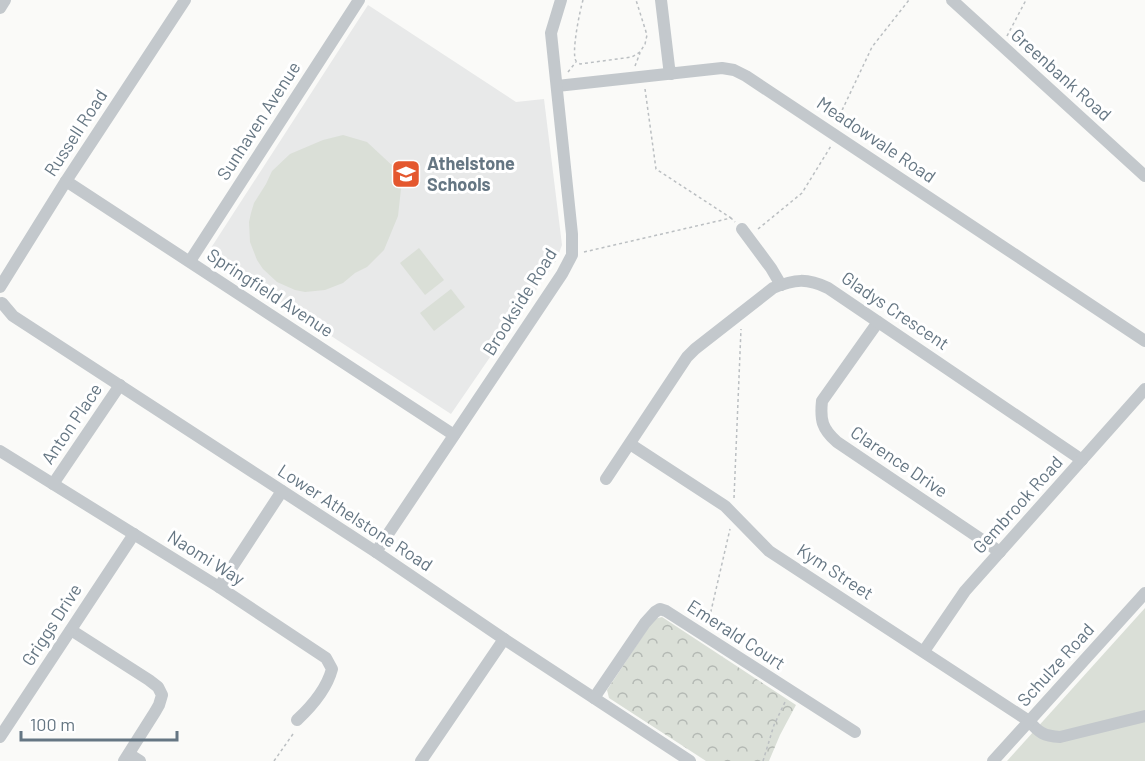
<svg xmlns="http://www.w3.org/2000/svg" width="1145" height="761" viewBox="0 0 1145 761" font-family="Barlow,sans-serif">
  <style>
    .built { fill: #e8e9e9 }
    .park { fill: url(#park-crowns) }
    .pitch { fill: #dadfd7 }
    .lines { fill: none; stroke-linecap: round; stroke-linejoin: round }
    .path { stroke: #bbbfc2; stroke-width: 1.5; stroke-dasharray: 3 3; stroke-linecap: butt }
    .minor { stroke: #c3c8cc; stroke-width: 12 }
    .labels { text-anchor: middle; stroke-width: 6; stroke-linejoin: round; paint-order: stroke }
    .street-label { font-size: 18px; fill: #657683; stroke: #fff }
    .poi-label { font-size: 18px; font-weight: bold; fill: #657683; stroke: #fff; text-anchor: start }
  </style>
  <defs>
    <pattern id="park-crowns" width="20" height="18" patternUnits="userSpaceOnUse" patternTransform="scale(1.5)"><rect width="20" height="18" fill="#dadfd7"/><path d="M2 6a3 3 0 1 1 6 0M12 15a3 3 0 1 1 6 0" fill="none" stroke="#b4b9b4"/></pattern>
  </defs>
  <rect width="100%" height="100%" fill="#fafaf8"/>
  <path class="built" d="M368,5l148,97 28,-3 18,146 -6,16 -105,153 -241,-157 -1,-6z"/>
  <path class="park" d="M662,617l134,88 -16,30 -11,26h-63l-97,-63 -2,-8 47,-71z"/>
  <g class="pitch">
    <path d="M343,135l24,7 29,27 5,20 -3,27 -14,34 -17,17 -12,6 -12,10 -18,7 -20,2 -10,-2 -18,-8 -14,-13 -6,-9 -7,-18 -1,-20 2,-9 3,-10 12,-19 6,-13 18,-17 33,-14z"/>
    <path d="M419,248l25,32 -19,15 -25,-32z"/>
    <path d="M451,289l14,18 -31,24 -14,-18z"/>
    <path d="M1145,608v153h-138z"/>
  </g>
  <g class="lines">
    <g class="path">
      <path d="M583,0c-3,10 -12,53 -7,61 1,1 3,2 4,3l52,-7 8,-5 5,-8 2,-9 -11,-35"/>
      <path d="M1007,36l19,-36"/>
      <path d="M635,66l5,-13"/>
      <path d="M568,72l8,-10"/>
      <path d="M645,89l11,80 75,49"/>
      <path d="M837,121l35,-74 37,-47"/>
      <path d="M758,229l44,-36 29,-47"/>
      <path d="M584,252l147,-34 4,4"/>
      <path d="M734,498l7,-169"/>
      <path d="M708,624l22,-95"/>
      <path d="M274,761l19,-27"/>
      <path d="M763,761l11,-36 12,-25"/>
    </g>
    <g class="minor">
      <path d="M661,0l8,67 2,7"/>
      <path d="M952,0l193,176"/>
      <path d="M0,8l5,-8"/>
      <path d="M557,86l165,-18 12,2 12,6 399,265"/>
      <path d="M66,181l388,254"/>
      <path d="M742,229l29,39 10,17"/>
      <path d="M190,261l169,-261"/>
      <path d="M0,287l66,-106 119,-181"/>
      <path d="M2,303l11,13 363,236 128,87 186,122"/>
      <path d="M878,322l-56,79c-2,19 0,28 15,41l163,110"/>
      <path d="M630,444l95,62 44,45 260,170c10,12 15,15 31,16l85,-21"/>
      <path d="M0,451l219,136 107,71 6,11c-5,19 -21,38 -35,51"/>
      <path d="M606,479l81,-122 8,-8 78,-61c22,-9 34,-10 55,0l254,172"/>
      <path d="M53,484l67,-99"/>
      <path d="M376,552l186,-278 10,-19v-21l-21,-201 10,-33"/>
      <path d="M219,587l63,-96"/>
      <path d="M71,630l78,50 9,7 4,8 -3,10 -4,7 -31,49"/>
      <path d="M924,651l41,-60 180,-202"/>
      <path d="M594,698l51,-75 10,-11 5,-3 6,2 189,121"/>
      <path d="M0,737l134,-203"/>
      <path d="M129,754l11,7"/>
      <path d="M421,761l83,-122"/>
      <path d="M993,761l152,-168"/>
    </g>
  </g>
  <defs>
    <g id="school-square" transform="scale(1.5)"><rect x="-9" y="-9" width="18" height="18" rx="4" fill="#e4572e" stroke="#fff"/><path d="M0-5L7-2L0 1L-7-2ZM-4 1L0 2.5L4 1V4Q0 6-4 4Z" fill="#fff"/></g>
  </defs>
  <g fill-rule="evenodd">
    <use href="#school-square" x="406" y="174"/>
  </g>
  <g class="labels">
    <g class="street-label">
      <text transform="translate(1061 75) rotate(42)" y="6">Greenbank Road</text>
      <text transform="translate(259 121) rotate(-57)" y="6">Sunhaven Avenue</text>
      <text transform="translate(76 133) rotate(-57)" y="6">Russell Road</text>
      <text transform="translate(876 140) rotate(34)" y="6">Meadowvale Road</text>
      <text transform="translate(270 293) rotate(33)" y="6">Springfield Avenue</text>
      <text transform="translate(520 302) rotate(-58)" y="6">Brookside Road</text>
      <text transform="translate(895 311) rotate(34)" y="6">Gladys Crescent</text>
      <text transform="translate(72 424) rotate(-56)" y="6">Anton Place</text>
      <text transform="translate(899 462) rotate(34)" y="6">Clarence Drive</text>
      <text transform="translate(1018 505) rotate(-48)" y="6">Gembrook Road</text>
      <text transform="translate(355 518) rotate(33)" y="6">Lower Athelstone Road</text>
      <text transform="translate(206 558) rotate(32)" y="6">Naomi Way</text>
      <text transform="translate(835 572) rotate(33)" y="6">Kym Street</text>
      <text transform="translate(52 625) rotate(-57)" y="6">Griggs Drive</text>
      <text transform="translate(736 635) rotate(33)" y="6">Emerald Court</text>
      <text transform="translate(1056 665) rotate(-48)" y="6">Schulze Road</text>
    </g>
    <g class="poi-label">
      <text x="427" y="170">Athelstone<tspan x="427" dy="21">Schools</tspan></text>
    </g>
  </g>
  <path d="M21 731v9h156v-9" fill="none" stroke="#657683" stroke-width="3"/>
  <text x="30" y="731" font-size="18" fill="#657683" stroke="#ffffff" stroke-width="4.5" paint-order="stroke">100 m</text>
</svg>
